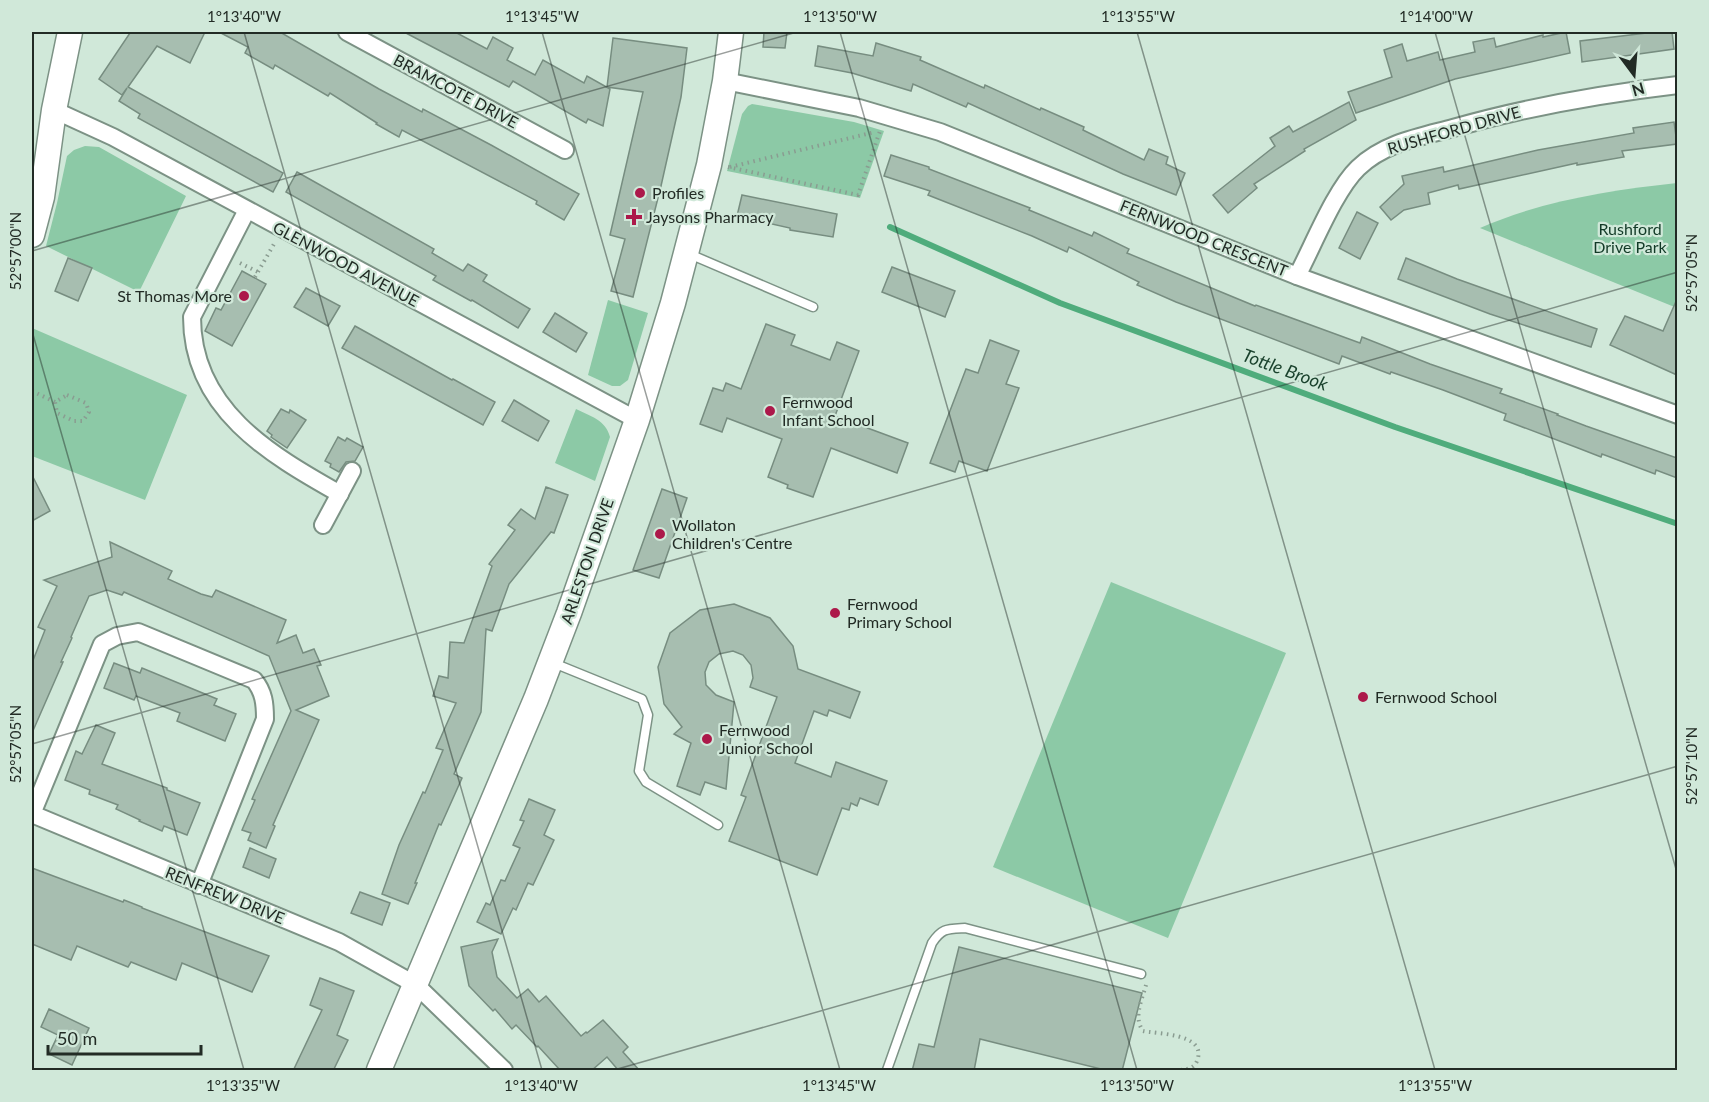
<svg xmlns="http://www.w3.org/2000/svg" width="1709" height="1102" viewBox="0 0 1709 1102" font-family="Lato,sans-serif">
  <style>
    .green { fill: #8cc9a6 }
    .lines { fill: none; stroke-linecap: round; stroke-linejoin: round }
    .stream { stroke: #4fac7c; stroke-width: 6 }
    .building { fill: #a7beb0; stroke: #778d80; stroke-width: 1.5 }
    .lane-casing { stroke: #7c9285; stroke-width: 11 }
    .street-casing { stroke: #7c9285; stroke-width: 20 }
    .secondary-casing { stroke: #7c9285; stroke-width: 27 }
    .path { stroke: #8a9c91; stroke-width: 4; stroke-dasharray: 1.5 4.5; stroke-linecap: butt }
    .lane { stroke: #fff; stroke-width: 8 }
    .street { stroke: #fff; stroke-width: 16 }
    .secondary { stroke: #fff; stroke-width: 24 }
    .ticks { fill: none; stroke: #222b25; stroke-width: 1.5; stroke-opacity: 0.45 }
    .poi-dot { fill: #ac194a; stroke: #d0e8d9; stroke-width: 2 }
    .labels { text-anchor: middle; stroke-width: 4.5; stroke-linejoin: round; paint-order: stroke }
    .street-label { font-size: 16px; fill: #222b25; stroke: #d0e8d9 }
    .poi-label { font-size: 16px; fill: #222b25; stroke: #d0e8d9; text-anchor: start }
    .park-label { font-size: 16px; fill: #123a27; stroke: #d0e8d9 }
    .water-label { font-size: 18px; font-style: italic; fill: #1a422d; stroke: #d0e8d9 }
    .neatline { fill: none; stroke: #222b25; stroke-width: 2 }
    .ticks-label { font-size: 15px; text-anchor: middle; fill: #222b25 }
  </style>
  <rect width="100%" height="100%" fill="#d0e8d9"/>
  <g class="green">
    <path d="M752,104l102,18 30,9 -24,67 -133,-27 15,-57 6,-8z"/>
    <path d="M85,146l14,1 87,49 -47,96 -93,-46 11,-43 10,-47 7,-6z"/>
    <path d="M1677,183v125l-197,-80c61,-27 131,-38 197,-45z"/>
    <path d="M608,300l40,13 -20,67 -8,6h-8l-24,-11z"/>
    <path d="M32,328l155,67 -42,105 -113,-44z"/>
    <path d="M576,409c14,7 30,11 34,28l-15,44 -40,-18z"/>
    <path d="M1111,582l175,71 -118,285 -175,-71z"/>
  </g>
  <g class="lines">
    <path class="stream" d="M890,227l170,76 335,124 283,97"/>
  </g>
  <g class="building">
    <path d="M126,32h79l-15,31 -33,-17 -29,41 155,86 -10,19 -135,-74 2,-4 -21,-13 8,-13 -5,7 -23,-16 31,-46z"/>
    <path d="M219,32h61l99,57 43,23 1,-3 68,36 88,49 -15,26 -28,-16 1,-3 -135,-71 -3,7 -23,-13 1,-1 -47,-30 -2,3 -53,-31 -2,4 -28,-16 3,-6z"/>
    <path d="M404,32h51l32,17 6,-12 20,11 -6,12 28,15 8,-15 41,23 3,-7 23,13 -7,37 -15,-7 -2,4 -73,-42 -4,6z"/>
    <path d="M764,32h23l-2,16 -22,-1z"/>
    <path d="M1566,32l4,21 -115,26 -99,34 -8,-21 44,-15 -8,-27 18,-6 5,17 31,-9 2,8 35,-8 -2,-10 21,-4 2,9 47,-12v2z"/>
    <path d="M1655,32h17l2,17 -92,13 -2,-21z"/>
    <path d="M613,38l74,10 -6,49 -20,89 -28,111 -22,-6 14,-52 -15,-4 33,-143 -36,-5z"/>
    <path d="M876,43l45,14 -1,3 64,28 1,-3 55,25 1,-2 43,19 -1,3 61,30 5,-11 19,8 -2,7 19,9 -9,22 -53,-21 -155,-71 -2,4 -53,-23 -2,7 -59,-18 -37,-7 3,-20 55,10z"/>
    <path d="M1349,102l7,18 -52,29 1,2 -51,33 3,4 -29,25 -15,-18 62,-49 -5,-8 19,-12 4,6z"/>
    <path d="M1674,122l3,22 -55,7 2,6 -47,8v-2l-118,26 -1,-4 -30,8 2,11 -26,6 -13,10 -11,-13 24,-23 -2,-8 41,-9 1,5 94,-22 96,-17 -1,-5z"/>
    <path d="M891,155l38,12v2l101,39 -1,2 63,26 2,-4 35,17 -2,4 128,53 1,-1 104,38 2,-6 68,27 72,25 -2,4 58,21 -1,1 29,11 91,32v20l-21,-8 -1,4 -53,-20 -1,3 -23,-9 -74,-28 2,-6 -63,-24 -52,-18 -1,2 -48,-18 -3,8 -163,-62 -39,-17 2,-3 -70,-35 -2,5 -35,-16 -104,-41 2,-4 -46,-15z"/>
    <path d="M297,172l137,77 -2,4 31,18 5,-7 19,11 -4,6 47,28 -12,19 -46,-28 -1,1 -38,-21 3,-4 -150,-84z"/>
    <path d="M742,195l95,19 -4,23 -43,-7v-2l-53,-12z"/>
    <path d="M1357,212l21,11 -18,36 -21,-11z"/>
    <path d="M68,258l24,10 -14,33 -23,-10z"/>
    <path d="M1406,258l51,21 140,50 -6,18 -101,-33 -92,-35z"/>
    <path d="M892,267l63,24 -10,26 -63,-25z"/>
    <path d="M242,271l24,13 -34,62 -27,-15 11,-23 5,2z"/>
    <path d="M306,288l34,18 -12,20 -34,-19z"/>
    <path d="M1677,299v76l-67,-30 15,-29 38,15z"/>
    <path d="M555,313l32,20 -11,19 -33,-20z"/>
    <path d="M766,324l29,11 -4,10 39,15 7,-18 22,9 -24,65 73,27 -11,30 -66,-25 -18,49 -26,-9 1,-3 -20,-8 14,-38 -55,-21 -5,14 -22,-8 13,-36 10,3 3,-8 15,6z"/>
    <path d="M355,326l97,54 1,-1 42,23 -12,23 -141,-77z"/>
    <path d="M990,340l29,11 -13,33 13,4 -32,83 -28,-10 -4,11 -25,-9 36,-94 12,4z"/>
    <path d="M514,400l35,21 -11,20 -36,-20z"/>
    <path d="M281,409l8,4 1,-3 16,10 -19,28 -16,-11 1,-2 -5,-4z"/>
    <path d="M338,437l7,4 2,-3 16,9 -8,14 -9,1 -7,10 -9,-5 1,-3 -6,-3z"/>
    <path d="M32,475l18,36 -18,10z"/>
    <path d="M546,487l22,8 -14,38 -3,-1 -42,52 -17,47 -6,-2 -5,83 -27,62 8,4 -21,47 -2,-1 -24,59h2l-9,21 -26,-10 17,-49 24,-53 2,1 18,-43 -7,-2 20,-45 -23,-7 6,-20 9,2 2,-36 14,1 28,-77 -3,-2 26,-34 -7,-5 13,-16 14,10z"/>
    <path d="M662,489l25,9 -28,80 -26,-8z"/>
    <path d="M110,542l62,29 -4,8 33,15 11,3 4,-7 70,30 -9,23 19,-8 7,18 11,-4 7,16 -4,1 12,30 -33,14 23,10 -46,105 2,1 -9,22 -18,-8 3,-7 -9,-3 13,-30 -3,-1 39,-88 -22,-55 -145,-64 -2,3 -15,-5 -18,6 -18,41 1,1 -11,24h2l-31,71v-70l13,-33 -7,-3 19,-41 -13,-6 68,-23z"/>
    <path d="M734,604l36,14 23,28 5,23 62,23 -10,26 -21,-8 -2,6 -13,-5 -19,52 36,14 5,-15 51,19 -9,24 -18,-7 -3,8 -6,-3 -2,7 -7,-2 -25,67 -88,-34 17,-44 -5,-2 36,-98 -27,-10 3,-9 -2,-13 -8,-10 -10,-4 -14,3 -10,8 -4,10 1,13 10,10 18,7 -8,87 -21,-7 -5,13 -23,-9 14,-43 -17,-9 8,-7 -18,-23 -6,-37 12,-34 30,-23z"/>
    <path d="M114,663l26,10 2,-5 75,31 -3,6 22,9 -11,27 -48,-20 3,-8 -44,-17 -2,4 -30,-12z"/>
    <path d="M96,725l19,8 -13,31 65,24v2l33,13 -13,32 -23,-9 -2,5 -23,-10 1,-1 -24,-11 2,-4 -29,-11 1,-4 -25,-10 11,-29 6,3z"/>
    <path d="M529,799l26,11 -11,25 10,5 -21,45 -5,-2 -12,27 -3,-2 -12,26 -24,-12 9,-19 4,2 11,-25 4,1 15,-33 -7,-3 11,-24 -4,-1z"/>
    <path d="M250,848l26,11 -7,19 -26,-11z"/>
    <path d="M32,868l91,34 1,-2 18,7v1l127,48 -17,36 -70,-29 -6,17 -45,-18 -3,5 -51,-21 -6,14 -39,-16z"/>
    <path d="M360,892l30,11 -8,22 -31,-12z"/>
    <path d="M498,939l-6,13 5,25 20,21 11,-9 11,13 7,-6 35,40 5,-4 1,1 16,-13 25,27 -5,5 17,19h-21l-12,-14 -16,14 -31,-1 -22,-24 -1,1 -21,-22 -4,4 -17,-20 -2,2 -24,-25 -8,-39z"/>
    <path d="M959,947l183,46 -20,78h-13l-129,-32 -6,32h-62l7,-27 15,3z"/>
    <path d="M320,978l34,13 -17,44 11,5 -15,31h-40l29,-61 -12,-5z"/>
    <path d="M49,1009l40,19 -17,37 -23,-11 9,-19 -17,-8z"/>
  </g>
  <g class="lines">
    <g class="lane-casing">
      <g id="lane">
        <path d="M687,253l126,54"/>
        <path d="M551,662l91,37 6,16 -9,56 7,11 72,43"/>
        <path d="M887,1070l45,-127c10,-15 15,-14 33,-15l176,46"/>
      </g>
    </g>
    <g class="street-casing">
      <g id="street">
        <path d="M347,32l218,118"/>
        <path d="M725,81l134,27 81,24 357,144 381,139"/>
        <path d="M54,110l59,27 524,283"/>
        <path d="M247,210l-55,107c0,92 77,137 148,177"/>
        <path d="M1297,276c16,-30 38,-86 61,-108 26,-25 61,-31 95,-40 74,-21 148,-34 225,-43"/>
        <path d="M323,525l29,-54"/>
        <path d="M32,814l70,-170 15,-8 21,-4 116,48c10,12 11,24 11,39l-66,166"/>
        <path d="M32,814l307,128 77,43 88,85"/>
      </g>
    </g>
    <g class="secondary-casing">
      <g id="secondary">
        <path d="M32,235l10,-38 12,-87 16,-78"/>
        <path d="M379,1070l157,-371 33,-86 68,-193 36,-117 36,-138 16,-84 6,-49"/>
      </g>
    </g>
    <g class="path">
      <path d="M728,167l130,28 22,-64"/>
      <path d="M730,167l145,-35"/>
      <path d="M240,263l18,9"/>
      <path d="M255,277l19,-33"/>
      <path d="M32,391l23,11"/>
      <path d="M67,395l19,8 3,9 -6,9h-9l-17,-8 -2,-11z"/>
      <path d="M1146,985c-4,15 -13,32 -3,46 13,3 65,2 54,30 -3,8 -12,9 -20,9"/>
    </g>
    <use href="#lane" class="lane"/>
    <use href="#street" class="street"/>
    <use href="#secondary" class="secondary"/>
  </g>
  <path class="ticks" d="M244,32l298,1038M542,32l298,1038M840,32l297,1038M1137,32l298,1038M1435,32l243,844M32,251l765,-219M32,331l212,739M32,744l1646,-472M614,1070l1064,-304"/>
  <g class="poi-dot">
    <circle cx="640" cy="193" r="6"/>
    <path d="M631 208h6v6h6v6h-6v6h-6v-6h-6v-6h6z"/>
    <circle cx="244" cy="296" r="6"/>
    <circle cx="770" cy="411" r="6"/>
    <circle cx="660" cy="534" r="6"/>
    <circle cx="835" cy="613" r="6"/>
    <circle cx="1363" cy="697" r="6"/>
    <circle cx="707" cy="739" r="6"/>
  </g>
  <g class="labels">
    <g class="street-label">
      <text transform="translate(456 91) rotate(28)" y="6">BRAMCOTE DRIVE</text>
      <text transform="translate(1454 130) rotate(-16)" y="6">RUSHFORD DRIVE</text>
      <text transform="translate(1204 238) rotate(22)" y="6">FERNWOOD CRESCENT</text>
      <text transform="translate(346 264) rotate(28)" y="6">GLENWOOD AVENUE</text>
      <text transform="translate(587 561) rotate(-71)" y="6">ARLESTON DRIVE</text>
      <text transform="translate(225 895) rotate(22)" y="6">RENFREW DRIVE</text>
    </g>
    <g class="poi-label">
      <text x="652" y="199">Profiles</text>
      <text x="646" y="223">Jaysons Pharmacy</text>
      <text x="232" y="302" text-anchor="end">St Thomas More</text>
      <text x="782" y="408">Fernwood<tspan x="782" dy="18">Infant School</tspan></text>
      <text x="672" y="531">Wollaton<tspan x="672" dy="18">Children's Centre</tspan></text>
      <text x="847" y="610">Fernwood<tspan x="847" dy="18">Primary School</tspan></text>
      <text x="1375" y="703">Fernwood School</text>
      <text x="719" y="736">Fernwood<tspan x="719" dy="18">Junior School</tspan></text>
    </g>
    <g class="park-label">
      <text x="1630" y="235">Rushford<tspan x="1630" dy="18">Drive Park</tspan></text>
    </g>
    <g class="water-label">
      <text transform="translate(1285 370) rotate(20)" y="6">Tottle Brook</text>
    </g>
  </g>
  <rect width="1709" height="1102" fill="none" stroke="#d0e8d9" stroke-width="66"/>
  <g transform="translate(1634 75) rotate(164)" stroke="#d0e8d9" stroke-width="4.5" paint-order="stroke">
  <path d="M0-4.5L10 22L0 15L-10 22Z" fill="#222b25"/>
  <text y="-9" font-size="16" font-weight="bold" text-anchor="middle" fill="#222b25">N</text>
  </g>
  <path d="M48 1045v9h153v-9" fill="none" stroke="#222b25" stroke-width="3"/>
  <text x="57" y="1045" font-size="18" fill="#222b25" stroke="#d0e8d9" stroke-width="4.5" paint-order="stroke">50 m</text>
  <rect x="33" y="33" width="1643" height="1036" class="neatline"/>
  <g class="ticks-label">
    <text x="244" y="22">1°13'40"W</text>
    <text x="542" y="22">1°13'45"W</text>
    <text x="840" y="22">1°13'50"W</text>
    <text x="1138" y="22">1°13'55"W</text>
    <text x="1436" y="22">1°14'00"W</text>
    <text transform="translate(16 251) rotate(-90)" y="5">52°57'00"N</text>
    <text transform="translate(1692 273) rotate(-90)" y="5">52°57'05"N</text>
    <text transform="translate(16 744) rotate(-90)" y="5">52°57'05"N</text>
    <text transform="translate(1692 766) rotate(-90)" y="5">52°57'10"N</text>
    <text x="243" y="1091">1°13'35"W</text>
    <text x="541" y="1091">1°13'40"W</text>
    <text x="839" y="1091">1°13'45"W</text>
    <text x="1137" y="1091">1°13'50"W</text>
    <text x="1435" y="1091">1°13'55"W</text>
  </g>
</svg>
